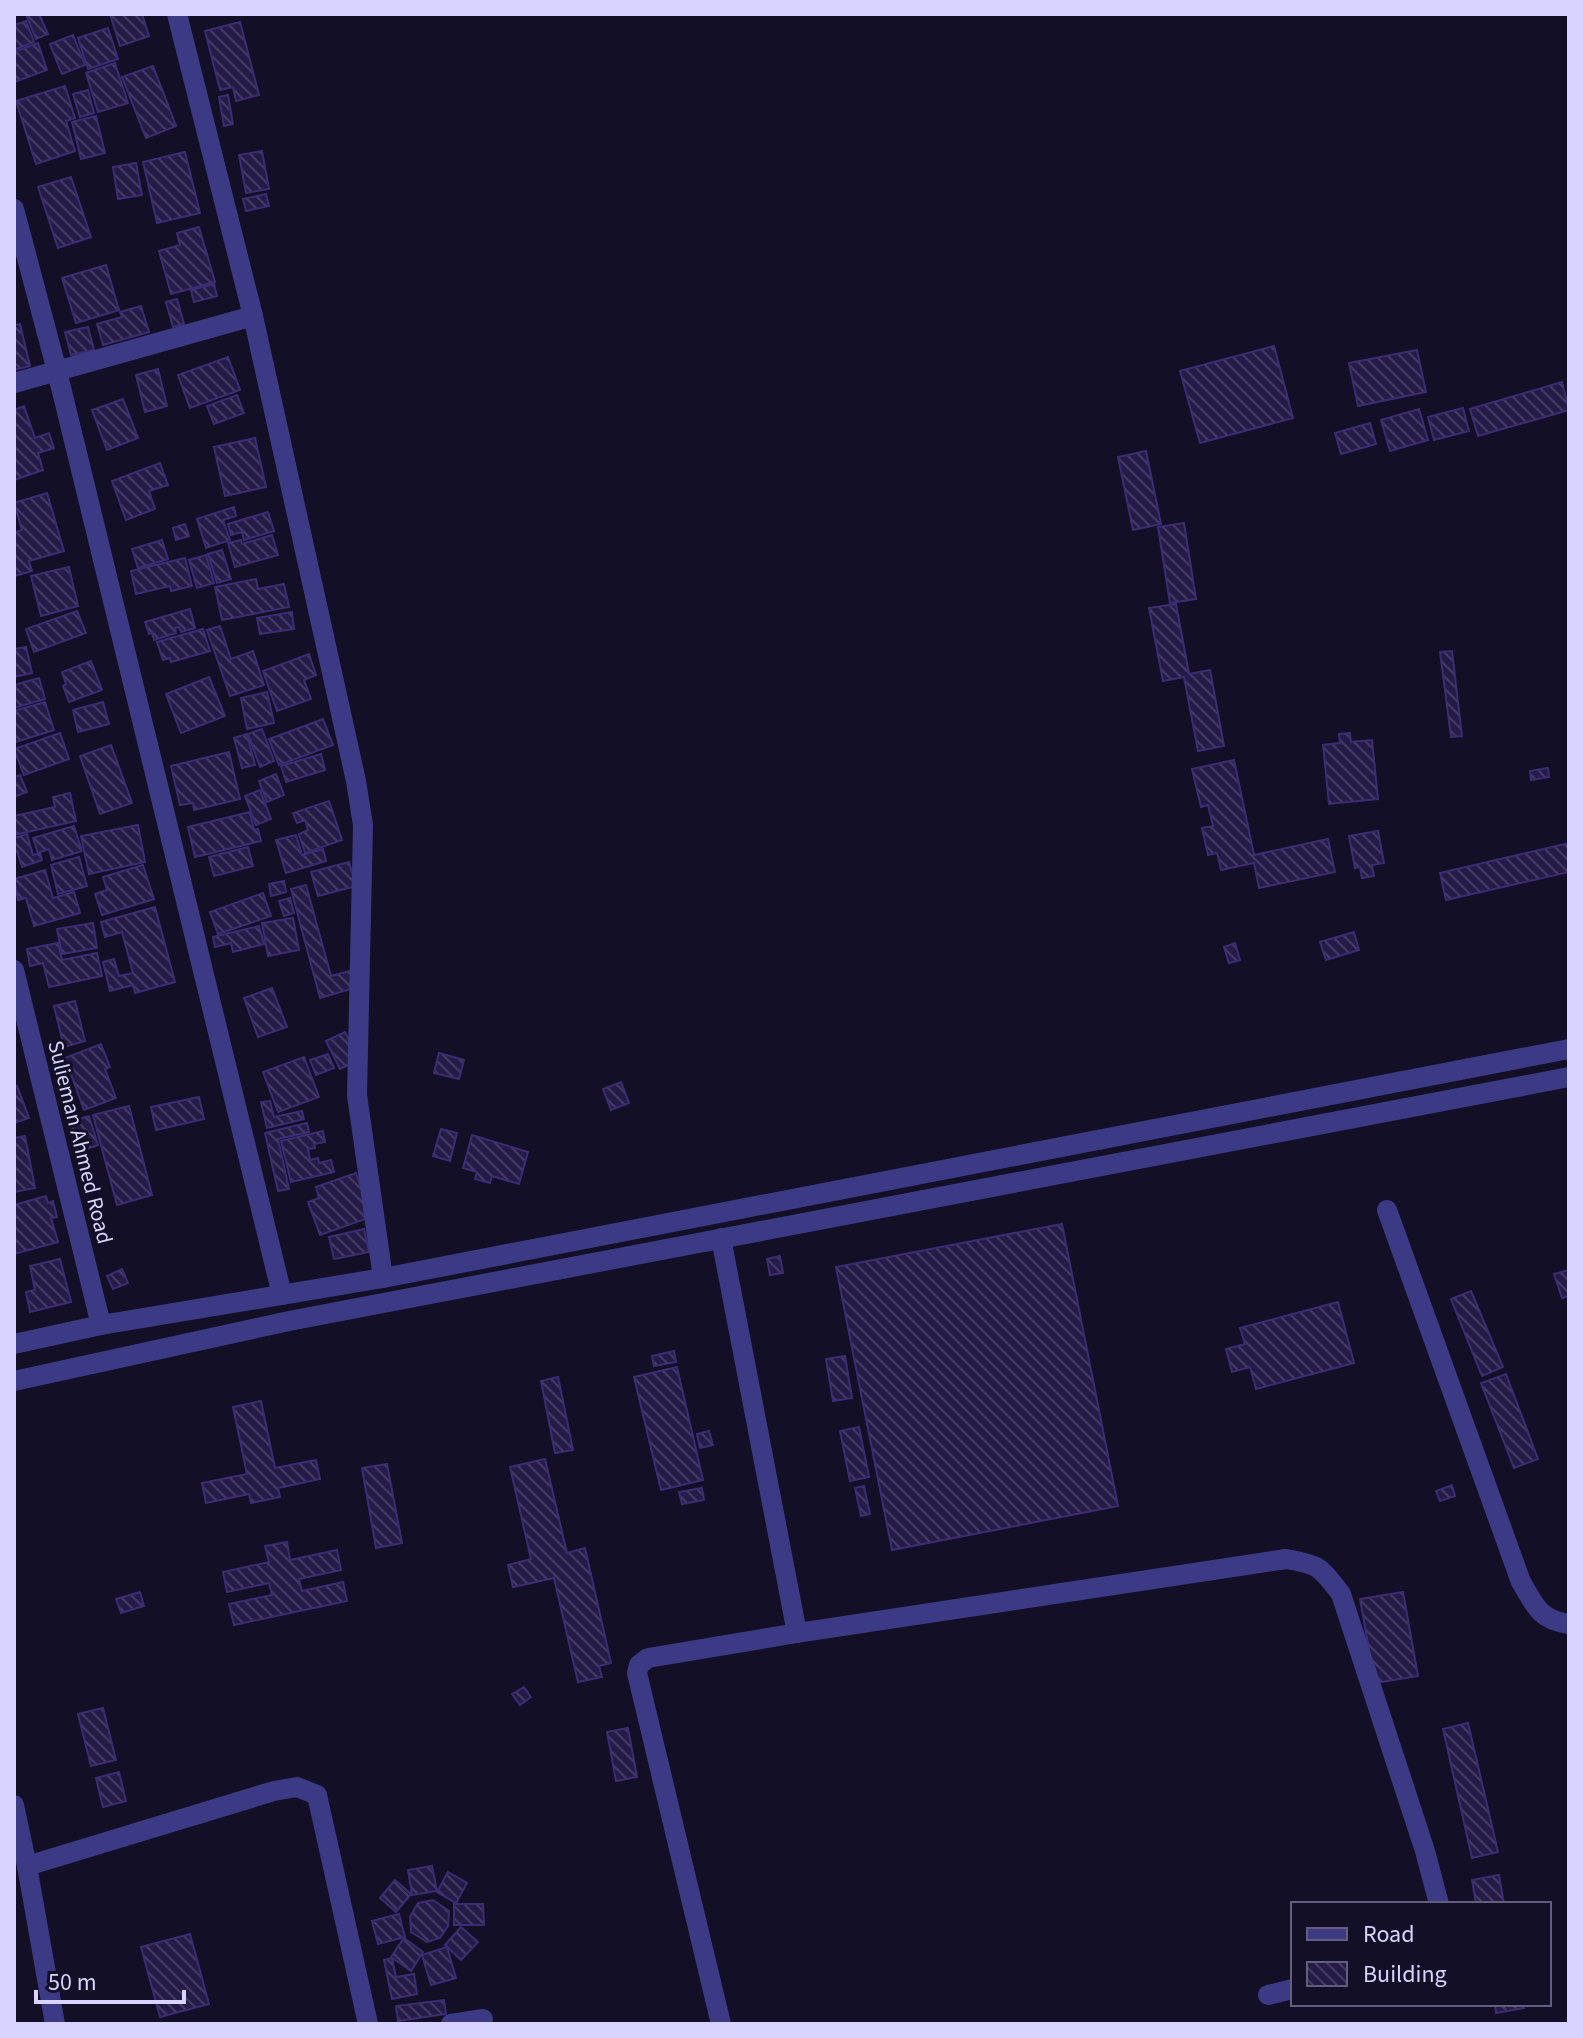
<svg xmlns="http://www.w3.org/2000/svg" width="1583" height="2038" viewBox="0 0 1583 2038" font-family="'Source Sans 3',sans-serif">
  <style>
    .building { fill: url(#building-back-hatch); stroke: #3b2d73; stroke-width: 2 }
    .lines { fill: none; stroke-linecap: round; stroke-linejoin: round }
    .minor { stroke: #3d3a85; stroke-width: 20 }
    .labels { text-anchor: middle; stroke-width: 6; stroke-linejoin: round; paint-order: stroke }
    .street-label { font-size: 22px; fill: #d9d4ff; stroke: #130f26 }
  </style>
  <defs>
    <pattern id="building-back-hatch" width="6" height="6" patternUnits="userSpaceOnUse" patternTransform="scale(2)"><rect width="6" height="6" fill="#241b47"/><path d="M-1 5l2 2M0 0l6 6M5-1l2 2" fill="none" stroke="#433b63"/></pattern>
  </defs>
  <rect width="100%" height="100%" fill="#130f26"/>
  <g class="building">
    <path d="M26,14h13l9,20 -12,5z"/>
    <path d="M110,14h32l7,22 -29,10z"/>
    <path d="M26,21l8,21 -20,8v-25z"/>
    <path d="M240,22l19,73 -23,6 -3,-14 -13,3 -15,-59z"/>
    <path d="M108,28l10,31 -30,10 -10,-31z"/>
    <path d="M73,35l12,30 -23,9 -12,-30z"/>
    <path d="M38,43l9,27 -33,12v-30z"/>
    <path d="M115,63l13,40 -30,9 -12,-39z"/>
    <path d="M153,66l23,60 -30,12 -24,-61z"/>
    <path d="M65,86l10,32 -9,3 9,30 -39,13 -20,-63z"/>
    <path d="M88,90l6,23 -14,4 -7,-23z"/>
    <path d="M228,95l5,29 -9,2 -5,-29z"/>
    <path d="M96,116l9,37 -24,6 -9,-37z"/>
    <path d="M262,151l7,38 -23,4 -7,-38z"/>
    <path d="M185,152l15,61 -43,10 -14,-61z"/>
    <path d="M136,163l6,32 -24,4 -5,-32z"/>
    <path d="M71,177l20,60 -33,11 -20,-61z"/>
    <path d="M266,194l3,12 -23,5 -3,-12z"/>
    <path d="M199,227l16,55 -44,12 -12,-43 21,-6 -3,-12z"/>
    <path d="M106,265l13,45 -43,13 -14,-45z"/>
    <path d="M214,284l3,12 -23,6 -3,-12z"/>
    <path d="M177,299l7,25 -11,3 -7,-25z"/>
    <path d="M141,306l8,26 -46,13 -6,-21 25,-7 -2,-5z"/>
    <path d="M20,324l10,42 -16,4v-45z"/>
    <path d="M88,327l6,23 -23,5 -6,-23z"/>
    <path d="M1274,346l19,72 -93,25 -20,-72z"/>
    <path d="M1417,350l9,42 -68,14 -9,-43z"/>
    <path d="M228,357l12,33 -50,18 -12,-33z"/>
    <path d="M158,369l9,37 -22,6 -9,-37z"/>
    <path d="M1562,382l7,28 -91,26 -8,-27z"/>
    <path d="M237,395l7,18 -30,11 -7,-18z"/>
    <path d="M123,399l15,39 -31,12 -15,-40z"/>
    <path d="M24,406l11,32 14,-5 5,15 -16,5 5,17 -29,10v-70z"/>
    <path d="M1463,408l6,23 -35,9 -6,-23z"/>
    <path d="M1419,409l9,31 -38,11 -9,-31z"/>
    <path d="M1370,423l6,21 -35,10 -6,-21z"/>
    <path d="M255,438l11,49 -41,9 -11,-49z"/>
    <path d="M1146,451l15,73 -28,6 -15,-73z"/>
    <path d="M160,463l8,22 -19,6 6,18 -29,11 -14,-39z"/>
    <path d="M47,493l17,58 -35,10 3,10 -17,5 -1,-43 8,-3 -8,-27z"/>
    <path d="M234,507l2,9 -13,4 7,20 -24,8 -9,-29z"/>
    <path d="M268,512l6,19 -30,9 -2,-8 -11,3 -3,-11z"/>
    <path d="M1184,523l12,76 -26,4 -12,-76z"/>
    <path d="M185,524l4,12 -13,4 -3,-12z"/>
    <path d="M272,535l6,20 -43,12 -7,-24 13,-3 1,4z"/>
    <path d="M162,540l6,19 -30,9 -6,-19z"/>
    <path d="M222,550l9,29 -14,4 -9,-29z"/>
    <path d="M206,555l8,28 -17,5 -8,-28z"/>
    <path d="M185,558l7,28 -21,5 -1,-5 -34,8 -5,-23z"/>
    <path d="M69,567l9,39 -37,10 -10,-40z"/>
    <path d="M256,579l2,10 26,-5 5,23 -67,13 -7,-33z"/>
    <path d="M1176,604l13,70 21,-4 14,76 -26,5 -14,-74 -21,4 -14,-73z"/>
    <path d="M190,609l5,19 -14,4 -2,-5 -4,1 1,5 -22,7 -2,-7 -3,1 -4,-12z"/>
    <path d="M77,611l9,22 -52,19 -8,-23z"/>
    <path d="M292,612l2,17 -34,5 -3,-16z"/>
    <path d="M220,626l11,33 22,-8 11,34 -34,11 -23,-66z"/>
    <path d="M203,629l7,22 -39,11 -1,-4 -7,2 -6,-18z"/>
    <path d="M26,647l6,26 -18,4v-28z"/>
    <path d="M1452,651l10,85 -11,1 -11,-85z"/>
    <path d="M309,654l7,21 -12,5 7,19 -34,12 -14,-40z"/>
    <path d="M91,661l11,29 -33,12 -6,-16 3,-2 -4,-12z"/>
    <path d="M209,677l16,39 -44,17 -15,-39z"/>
    <path d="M39,678l6,21 -31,9v-23z"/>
    <path d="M267,692l7,31 -27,6 -6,-31z"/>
    <path d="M45,702l9,28 -38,12 -2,-7v-24z"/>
    <path d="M103,702l6,22 -31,8 -5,-22z"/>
    <path d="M323,719l10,26 -54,20 -10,-26z"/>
    <path d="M262,729l12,32 -14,6 -12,-33z"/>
    <path d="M60,733l9,26 -45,16 -10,-26z"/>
    <path d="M1350,733l1,9 21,-2 6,59 -49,5 -6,-59 17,-2 -1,-9z"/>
    <path d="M247,734l8,31 -13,3 -8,-30z"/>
    <path d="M111,745l21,58 -32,11 -20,-58z"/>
    <path d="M229,752l11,47 -46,11 -1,-7 -13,2 -9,-39z"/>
    <path d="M321,754l4,16 -39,12 -5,-16z"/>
    <path d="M1234,760l20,95 74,-16 7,33 -76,16 -5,-25 -33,7 -4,-17 -9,2 -6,-27 11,-2 -5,-21 -7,2 -9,-38z"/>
    <path d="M1548,768l1,9 -18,3 -1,-9z"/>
    <path d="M276,774l8,21 -17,7 -8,-21z"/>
    <path d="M20,775l7,17 -13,5v-20z"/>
    <path d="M260,790l11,29 -15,6 -11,-29z"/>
    <path d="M70,793l6,28 -62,14v-19l41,-9 -2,-10z"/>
    <path d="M329,801l13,39 -37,13 -6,-19 9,-4 -3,-10 -8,3 -4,-10z"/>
    <path d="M250,812l4,18 4,-1 3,12 -66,16 -7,-30z"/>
    <path d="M138,825l7,37 -56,12 -8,-38z"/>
    <path d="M74,826l8,25 -30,9 -3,-11 -11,4 -5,-15z"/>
    <path d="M1378,831l6,32 -12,2 2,11 -12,2 -2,-11 -5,1 -6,-32z"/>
    <path d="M27,834l6,21 7,-2 2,7 -20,7 -5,-16 -3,1v-14z"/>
    <path d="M296,835l6,20 21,-6 3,12 -40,12 -10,-33z"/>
    <path d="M1569,843v29l-123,28 -6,-27z"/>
    <path d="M248,847l5,19 -39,10 -5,-19z"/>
    <path d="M79,857l8,29 -29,8 -7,-29z"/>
    <path d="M349,862l7,24 -38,10 -7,-24z"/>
    <path d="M143,865l11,34 -52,16 -7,-21 12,-4 -4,-13z"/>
    <path d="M45,870l8,28 21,-6 6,21 -46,13 -8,-28 -8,2 -4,-21z"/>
    <path d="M284,881l2,11 -15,4 -2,-12z"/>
    <path d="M306,885l25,91 19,-5 4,17 -34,10 -29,-109z"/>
    <path d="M263,893l8,23 -53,18 -8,-22z"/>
    <path d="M290,898l4,15 -10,3 -5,-15z"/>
    <path d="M155,907l20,75 -40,11 -2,-8 -23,6 -7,-29 11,-3 5,17 14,-3 -11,-41 -17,5 -4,-15z"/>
    <path d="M293,918l6,32 -31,6 -6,-33z"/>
    <path d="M93,923l4,25 -35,6 -5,-25z"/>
    <path d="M259,926l5,18 -31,8 -2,-9 -16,4 -2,-10z"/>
    <path d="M1354,932l5,18 -33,10 -6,-18z"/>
    <path d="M58,943l4,17 35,-7 5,23 -53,11 -6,-24 -13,3 -3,-17z"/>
    <path d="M1235,943l5,17 -11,3 -5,-16z"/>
    <path d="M272,988l15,39 -29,10 -14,-39z"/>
    <path d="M75,1001l10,40 -21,6 -10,-41z"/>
    <path d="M345,1032l14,28 -19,9 -14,-28z"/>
    <path d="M101,1044l9,23 -5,2 11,29 -32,12 -19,-52z"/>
    <path d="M439,1053l25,7 -5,19 -25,-6z"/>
    <path d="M328,1054l6,14 -18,7 -6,-15z"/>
    <path d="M304,1057l15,40 -41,15 -15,-40z"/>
    <path d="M621,1082l8,21 -18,7 -8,-21z"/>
    <path d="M17,1086l12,32 -15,5v-36z"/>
    <path d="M199,1097l5,22 -48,11 -5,-23z"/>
    <path d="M270,1101l4,16 28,-6 2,8 -37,9 -6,-26z"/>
    <path d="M129,1106l23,89 -35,10 -24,-90z"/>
    <path d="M89,1116l9,29 -20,7 -9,-30z"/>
    <path d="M307,1123l2,9 -31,7 11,50 -11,2 -13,-58z"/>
    <path d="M441,1129l16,4 -7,28 -17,-5z"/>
    <path d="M323,1131l2,11 -11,2 1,4 -7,1 2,11 8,-2 1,5 12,-3 3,12 -43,10 -10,-41z"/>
    <path d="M472,1135l56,17 -9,32 -27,-8 -2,7 -15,-4 2,-7 -14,-4z"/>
    <path d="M25,1136l10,52 -21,4v-54z"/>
    <path d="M356,1173l15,44 -51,18 -12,-33 11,-4 -3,-11z"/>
    <path d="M46,1196l2,7 5,-2 4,16 -6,1 7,24 -44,12v-49z"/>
    <path d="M1062,1224l56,282 -226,44 -56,-283z"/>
    <path d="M364,1229l5,23 -35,7 -5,-22z"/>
    <path d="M780,1256l3,17 -13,2 -3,-16z"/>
    <path d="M60,1259l11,43 -41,10 -4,-20 9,-2 -5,-24z"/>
    <path d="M122,1269l6,14 -15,6 -6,-13z"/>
    <path d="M1569,1270v26l-7,2 -8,-24z"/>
    <path d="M1471,1291l32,76 -21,9 -31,-77z"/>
    <path d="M1338,1302l16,61 -98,26 -6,-22 -18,5 -6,-23 19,-5 -5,-16z"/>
    <path d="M674,1351l2,11 -22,4 -2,-10z"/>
    <path d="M845,1356l7,42 -19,3 -7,-42z"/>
    <path d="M677,1367l26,113 -42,10 -27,-113z"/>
    <path d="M1506,1374l32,85 -24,9 -33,-85z"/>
    <path d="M558,1377l15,73 -18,3 -14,-72z"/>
    <path d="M261,1401l14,67 41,-8 4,19 -42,9 2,9 -29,6 -2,-9 -43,9 -4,-20 45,-9 -14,-67z"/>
    <path d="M859,1427l10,50 -19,4 -10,-50z"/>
    <path d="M709,1431l4,14 -13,3 -3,-14z"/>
    <path d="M545,1459l22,94 18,-5 26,115 -12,3 3,11 -24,5 -24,-104 -41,9 -5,-22 23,-6 -21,-92z"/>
    <path d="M387,1464l15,79 -26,5 -14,-80z"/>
    <path d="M1452,1485l3,11 -15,5 -4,-10z"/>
    <path d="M864,1486l6,28 -9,2 -6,-28z"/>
    <path d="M702,1488l2,12 -22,4 -3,-12z"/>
    <path d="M287,1542l3,18 47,-10 4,20 -42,9 3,12 41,-9 4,19 -113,24 -5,-21 43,-9 -3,-12 -42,9 -4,-20 46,-10 -4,-16z"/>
    <path d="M140,1592l4,14 -23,7 -5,-14z"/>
    <path d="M1403,1592l15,84 -43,7 -15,-84z"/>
    <path d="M524,1687l7,10 -11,8 -8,-11z"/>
    <path d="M103,1708l13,52 -25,6 -13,-52z"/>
    <path d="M1468,1723l30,129 -26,6 -29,-129z"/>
    <path d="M628,1728l9,49 -21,4 -9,-49z"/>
    <path d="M119,1772l7,29 -23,6 -7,-29z"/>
    <path d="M432,1866l5,25 -25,4 -4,-25z"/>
    <path d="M448,1872l19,11 -11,20 -19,-11z"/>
    <path d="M1499,1875l5,29h-28l-4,-24z"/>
    <path d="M395,1880l16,14 -15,18 -16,-14z"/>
    <path d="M433,1900l16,11 -1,15 -8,12 -13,4 -16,-10 -1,-15 8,-14z"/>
    <path d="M454,1904h29l1,21h-30z"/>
    <path d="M399,1914l6,23 -27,7 -6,-23z"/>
    <path d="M461,1927l17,15 -17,18 -16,-15z"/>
    <path d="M190,1934l19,70 -49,13 -19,-70z"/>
    <path d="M404,1938l19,14 -12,19 -20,-14z"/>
    <path d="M447,1947l9,31 -25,7 -9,-30z"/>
    <path d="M392,1958l4,19 18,-3 3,20 -25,5 -8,-39z"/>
    <path d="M444,2000l2,14 -48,7 -2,-15z"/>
    <path d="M1495,2004h28l1,4 -28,5z"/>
  </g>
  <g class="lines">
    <g class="minor">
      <path d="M177,14l76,302 103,465 7,44 -6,270 26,183"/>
      <path d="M14,209l43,162 225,924"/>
      <path d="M14,383l239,-67"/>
      <path d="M14,970l87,355"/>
      <path d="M1387,1210l134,372c14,23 18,38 48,42"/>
      <path d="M721,1238l76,395"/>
      <path d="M14,1344l87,-19 282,-47 1186,-229"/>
      <path d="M14,1381l275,-60 1280,-244"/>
      <path d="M14,1805l13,61 28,158"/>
      <path d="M27,1866l247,-75 23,-4 20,8 51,229"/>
      <path d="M1268,1995l25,-6"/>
      <path d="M451,2024l32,-5"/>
      <path d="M721,2024l-84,-351 2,-8 9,-7 149,-25 489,-74c35,6 34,8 55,35l84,257 14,53"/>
    </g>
  </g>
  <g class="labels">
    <g class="street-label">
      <text transform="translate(81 1142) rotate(76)" y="8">Sulieman Ahmed Road</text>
    </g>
  </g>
  <rect width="1583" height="2038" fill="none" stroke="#d9d4ff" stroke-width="32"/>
  <rect x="1291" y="1902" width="260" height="104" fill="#130f26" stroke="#625e7d" stroke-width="2"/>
  <rect x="1307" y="1928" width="40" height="12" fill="#3d3a85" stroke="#625e7d" stroke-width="2"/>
  <text x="1363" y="1942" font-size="24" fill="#d9d4ff">Road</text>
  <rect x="1307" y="1962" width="40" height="24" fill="url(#building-back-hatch)" stroke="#625e7d" stroke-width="2"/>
  <text x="1363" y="1982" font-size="24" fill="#d9d4ff">Building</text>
  <path d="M36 1990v12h148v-12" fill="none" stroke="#d9d4ff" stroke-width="4"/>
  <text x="48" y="1990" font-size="24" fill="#d9d4ff" stroke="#130f26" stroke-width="6" paint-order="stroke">50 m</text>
</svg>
